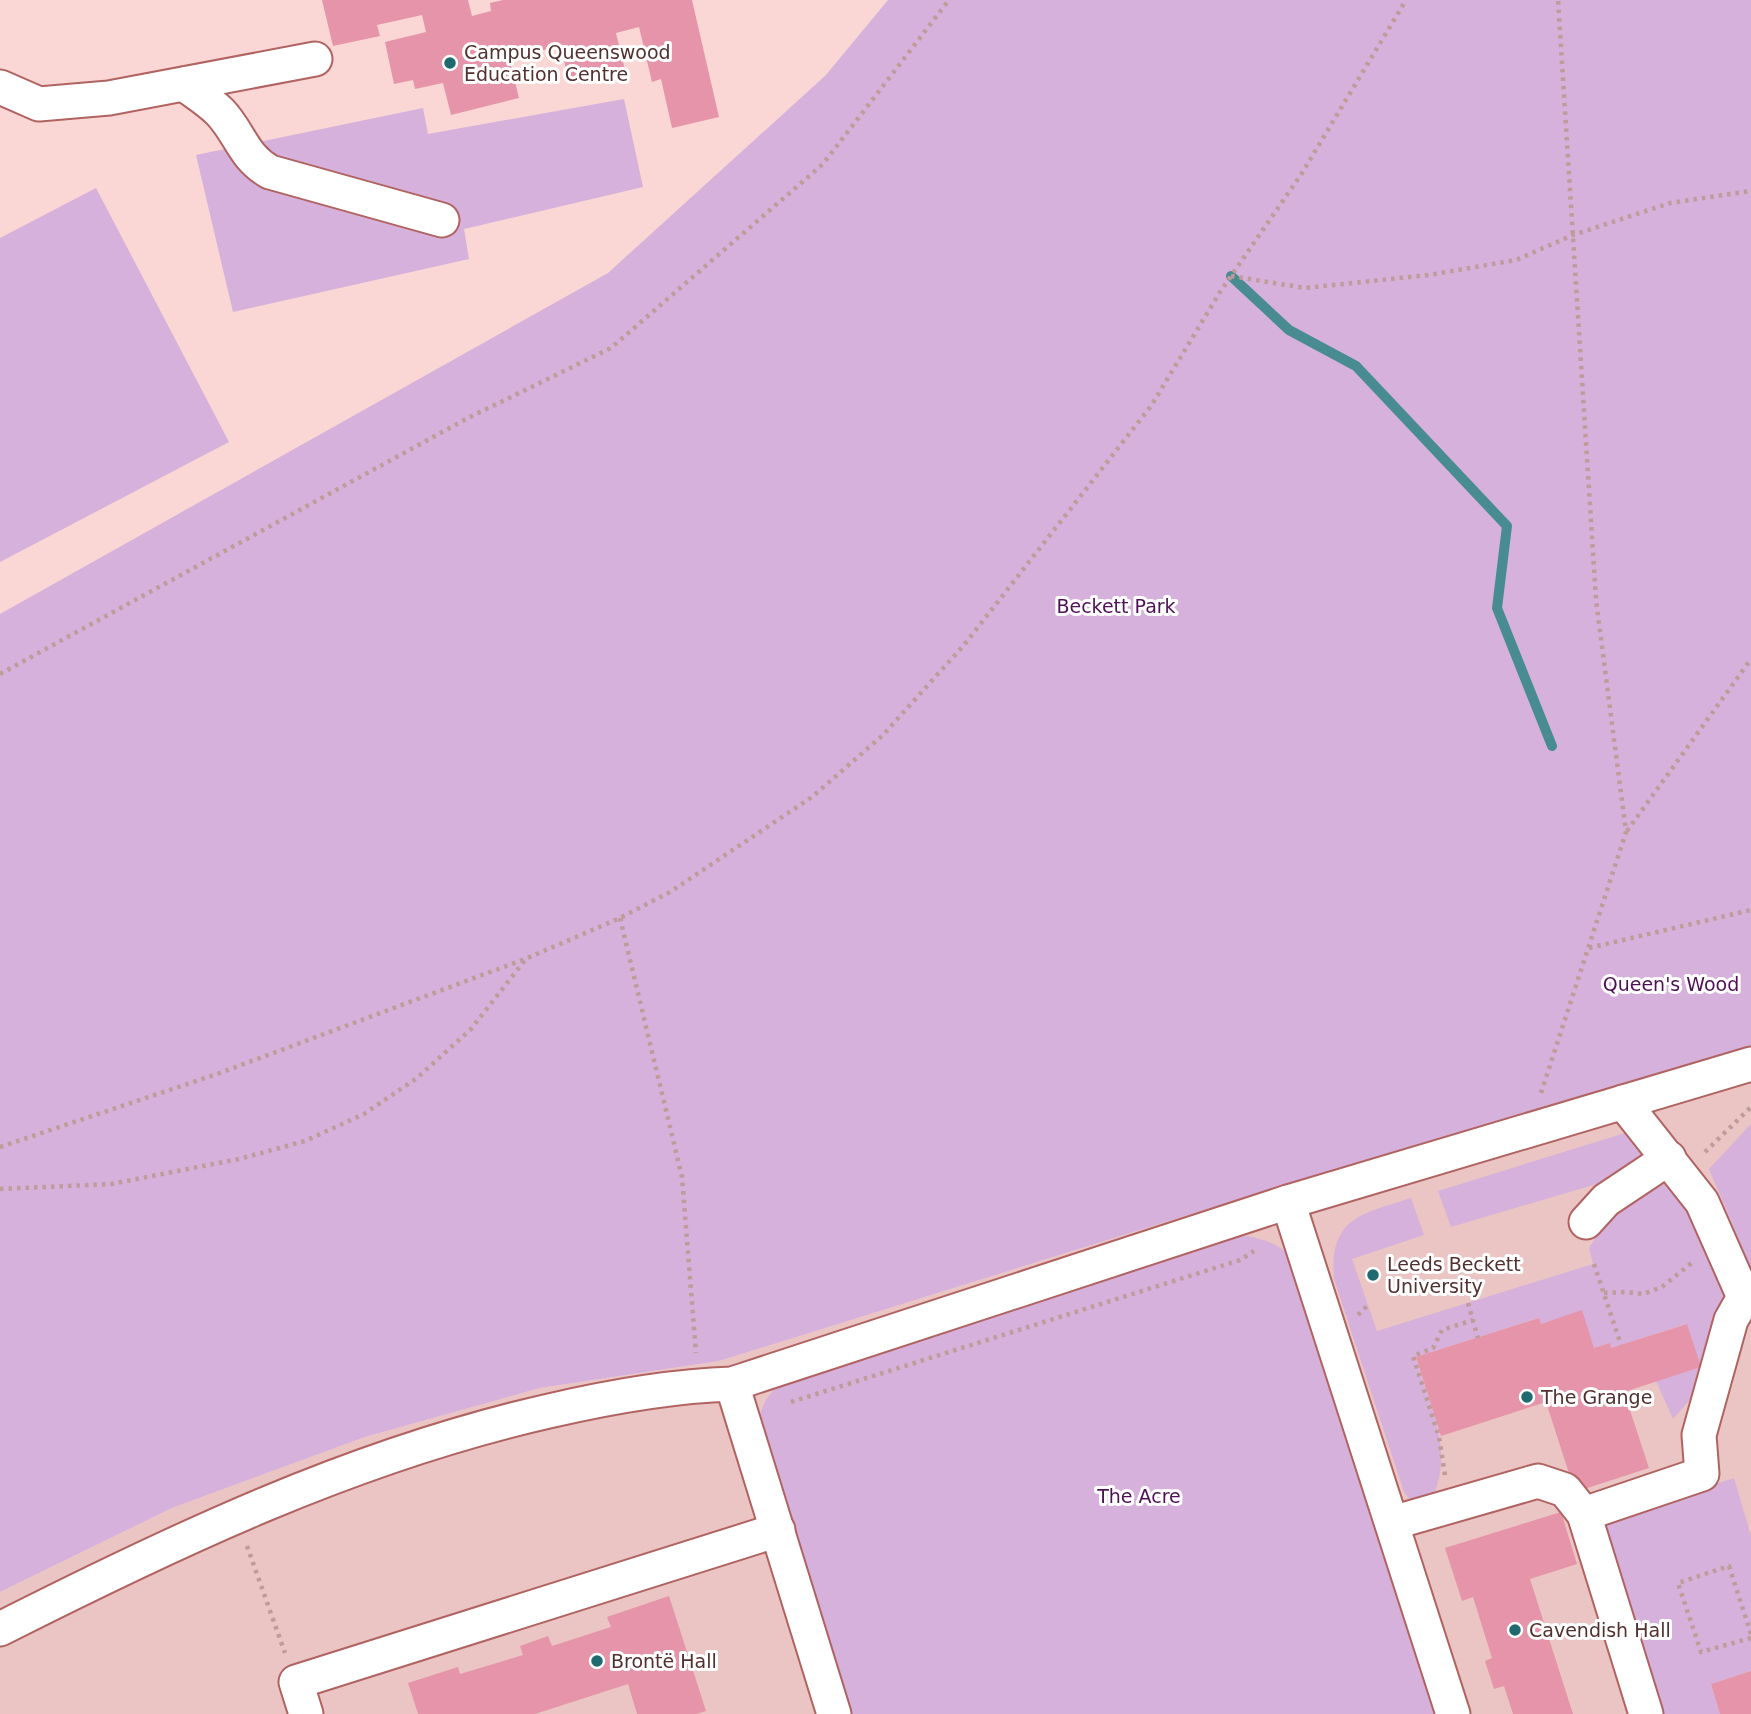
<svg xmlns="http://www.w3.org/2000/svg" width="1751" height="1714" viewBox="0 0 1751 1714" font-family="'DejaVu Sans',sans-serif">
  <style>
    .built { fill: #ebc5c3 }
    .green { fill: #d6b1db }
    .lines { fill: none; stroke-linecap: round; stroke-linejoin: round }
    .stream { stroke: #488c92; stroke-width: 10 }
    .building { fill: #e594aa }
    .minor-casing { stroke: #b06361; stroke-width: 37 }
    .path { stroke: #bf9b9a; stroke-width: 4.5; stroke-dasharray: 3.5 5; stroke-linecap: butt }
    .minor { stroke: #fff; stroke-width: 33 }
    .poi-dot { fill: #1e6a6f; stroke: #fff; stroke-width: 2.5 }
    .labels { text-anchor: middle; stroke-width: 6; stroke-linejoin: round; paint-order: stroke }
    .poi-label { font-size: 19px; fill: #52302f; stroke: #fff; text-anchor: start }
    .park-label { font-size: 19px; fill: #4f1058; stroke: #fff }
  </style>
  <rect width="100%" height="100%" fill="#fad6d4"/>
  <path class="built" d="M1751,714v1000h-1751v-122l172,-84 193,-71 175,-49 179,-27 553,-172 317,-171z"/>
  <g class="green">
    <path d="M888,0h863v1048l-479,141 -553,172 -179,27 -175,49 -193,71 -172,84v-978l608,-341 218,-198z"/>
    <path d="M624,99l19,88 -179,42 5,30 -236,53 -37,-157 227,-47 5,26z"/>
    <path d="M96,188l133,254 -229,120v-324z"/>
    <path d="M1751,1124v144l-42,-99z"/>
    <path d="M1625,1133l17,4 44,63 48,105 -31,80 -30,34 -17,-38 44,-14 -14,-43 -75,24 -2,-5 -15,5 -13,-37 -40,13 -3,-6 -122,39c11,45 38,89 18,137l-13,6h-11l-6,-8 -70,-213c-5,-62 28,-65 77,-81l13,37 -72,24 25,72 216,-67 -4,-16 21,-33 -10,-32 -149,44 -13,-36z"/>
    <path d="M1247,1236c19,4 32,8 45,22l147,456h-589l-91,-293c3,-19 10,-28 25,-40l439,-143z"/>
    <path d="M1734,1478l17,58v135l-40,13 9,30h-66l-60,-191z"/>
  </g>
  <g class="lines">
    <path class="stream" d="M1231,276l58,54 67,36 151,160 -10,82 55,138"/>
  </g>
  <g class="building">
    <path d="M322,0h146l4,16 19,-5 -1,-8 13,-3h189l27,117 -47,11 -11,-49 -9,3 -13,-55 -23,6 9,37 -56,13 -8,-37 -52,12 10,40 -68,17 -8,-32 -28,6 -2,-9 -19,4 -9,-42 41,-10 -4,-17 -45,10 3,11 -47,10z"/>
    <path d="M1582,1310l12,38 16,-5 1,5 76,-24 14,43 -77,25 25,76 -74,24 -29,-90 -105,34 -25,-79 123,-39 2,6z"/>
    <path d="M1561,1512l16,52 -47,15 43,135h-60l-9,-28 -10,3 -9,-28 7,-3 -19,-61 -11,4 -17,-53z"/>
    <path d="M669,1596l37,115 -10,3h-59l-9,-30 -93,30h-117l-10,-31 50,-16 2,7 63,-19 -3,-9 28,-10 4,10 59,-19 -4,-10z"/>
    <path d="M1751,1671v43h-31l-9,-30z"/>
  </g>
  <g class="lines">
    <g class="minor-casing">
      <g id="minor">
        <path d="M184,84c12,9 25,17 36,28 20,21 23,45 50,60l172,48"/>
        <path d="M0,87l39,17 70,-6 206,-39"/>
        <path d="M1288,1202l165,512"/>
        <path d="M1586,1222l20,-22 63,-42"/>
        <path d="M732,1384l102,330"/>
        <path d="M1584,1514l118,-40 -3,-39 32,-115 13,-23 -42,-95 -79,-100"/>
        <path d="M1392,1523l146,-42 27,9 19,24 62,200"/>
        <path d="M0,1629c176,-89 355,-174 549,-218 60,-14 121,-25 183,-27l556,-182 463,-138"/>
        <path d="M306,1714l-10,-32 482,-152"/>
      </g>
    </g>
    <g class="path">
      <path d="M1231,276l74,12 124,-13 87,-15 57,-25 97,-32 81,-12"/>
      <path d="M0,674l466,-255 145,-71 212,-184 126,-164"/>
      <path d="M1627,831l124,-172"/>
      <path d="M620,918l62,259 14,176"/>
      <path d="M1589,948l162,-38"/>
      <path d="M1541,1093l85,-261 -30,-232 -38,-600"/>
      <path d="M0,1147l217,-73 308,-115 95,-41 50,-26 142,-95 71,-62 81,-90 187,-239 69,-114 82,-119 104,-173"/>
      <path d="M1705,1152l46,-45"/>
      <path d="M0,1189l111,-5 128,-25 66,-18 59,-27 53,-36 54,-49 54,-69"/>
      <path d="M1594,1264l27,81"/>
      <path d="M1604,1293l22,-1 17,2 19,-7 32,-26"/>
      <path d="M1468,1303l10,35"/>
      <path d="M1358,1315l10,-10"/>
      <path d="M791,1402l449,-142 14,-9"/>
      <path d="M1445,1475l-6,-38 -26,-81 20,-8 9,-18 31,-10"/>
      <path d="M247,1546l38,107"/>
      <path d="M1751,1634l-22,-68 -51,17 23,69 50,-14"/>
    </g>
    <use href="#minor" class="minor"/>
  </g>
  <g class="poi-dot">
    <circle cx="450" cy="63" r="7"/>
    <circle cx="1373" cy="1275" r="7"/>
    <circle cx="1527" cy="1397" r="7"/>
    <circle cx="1515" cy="1630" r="7"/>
    <circle cx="597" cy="1661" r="7"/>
  </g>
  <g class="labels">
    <g class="poi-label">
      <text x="464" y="59">Campus Queenswood<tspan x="464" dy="22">Education Centre</tspan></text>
      <text x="1387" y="1271">Leeds Beckett<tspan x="1387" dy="22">University</tspan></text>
      <text x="1541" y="1404">The Grange</text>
      <text x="1529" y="1637">Cavendish Hall</text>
      <text x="611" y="1668">Brontë Hall</text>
    </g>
    <g class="park-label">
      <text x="1116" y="613">Beckett Park</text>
      <text x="1671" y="991">Queen's Wood</text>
      <text x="1139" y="1503">The Acre</text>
    </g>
  </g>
</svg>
